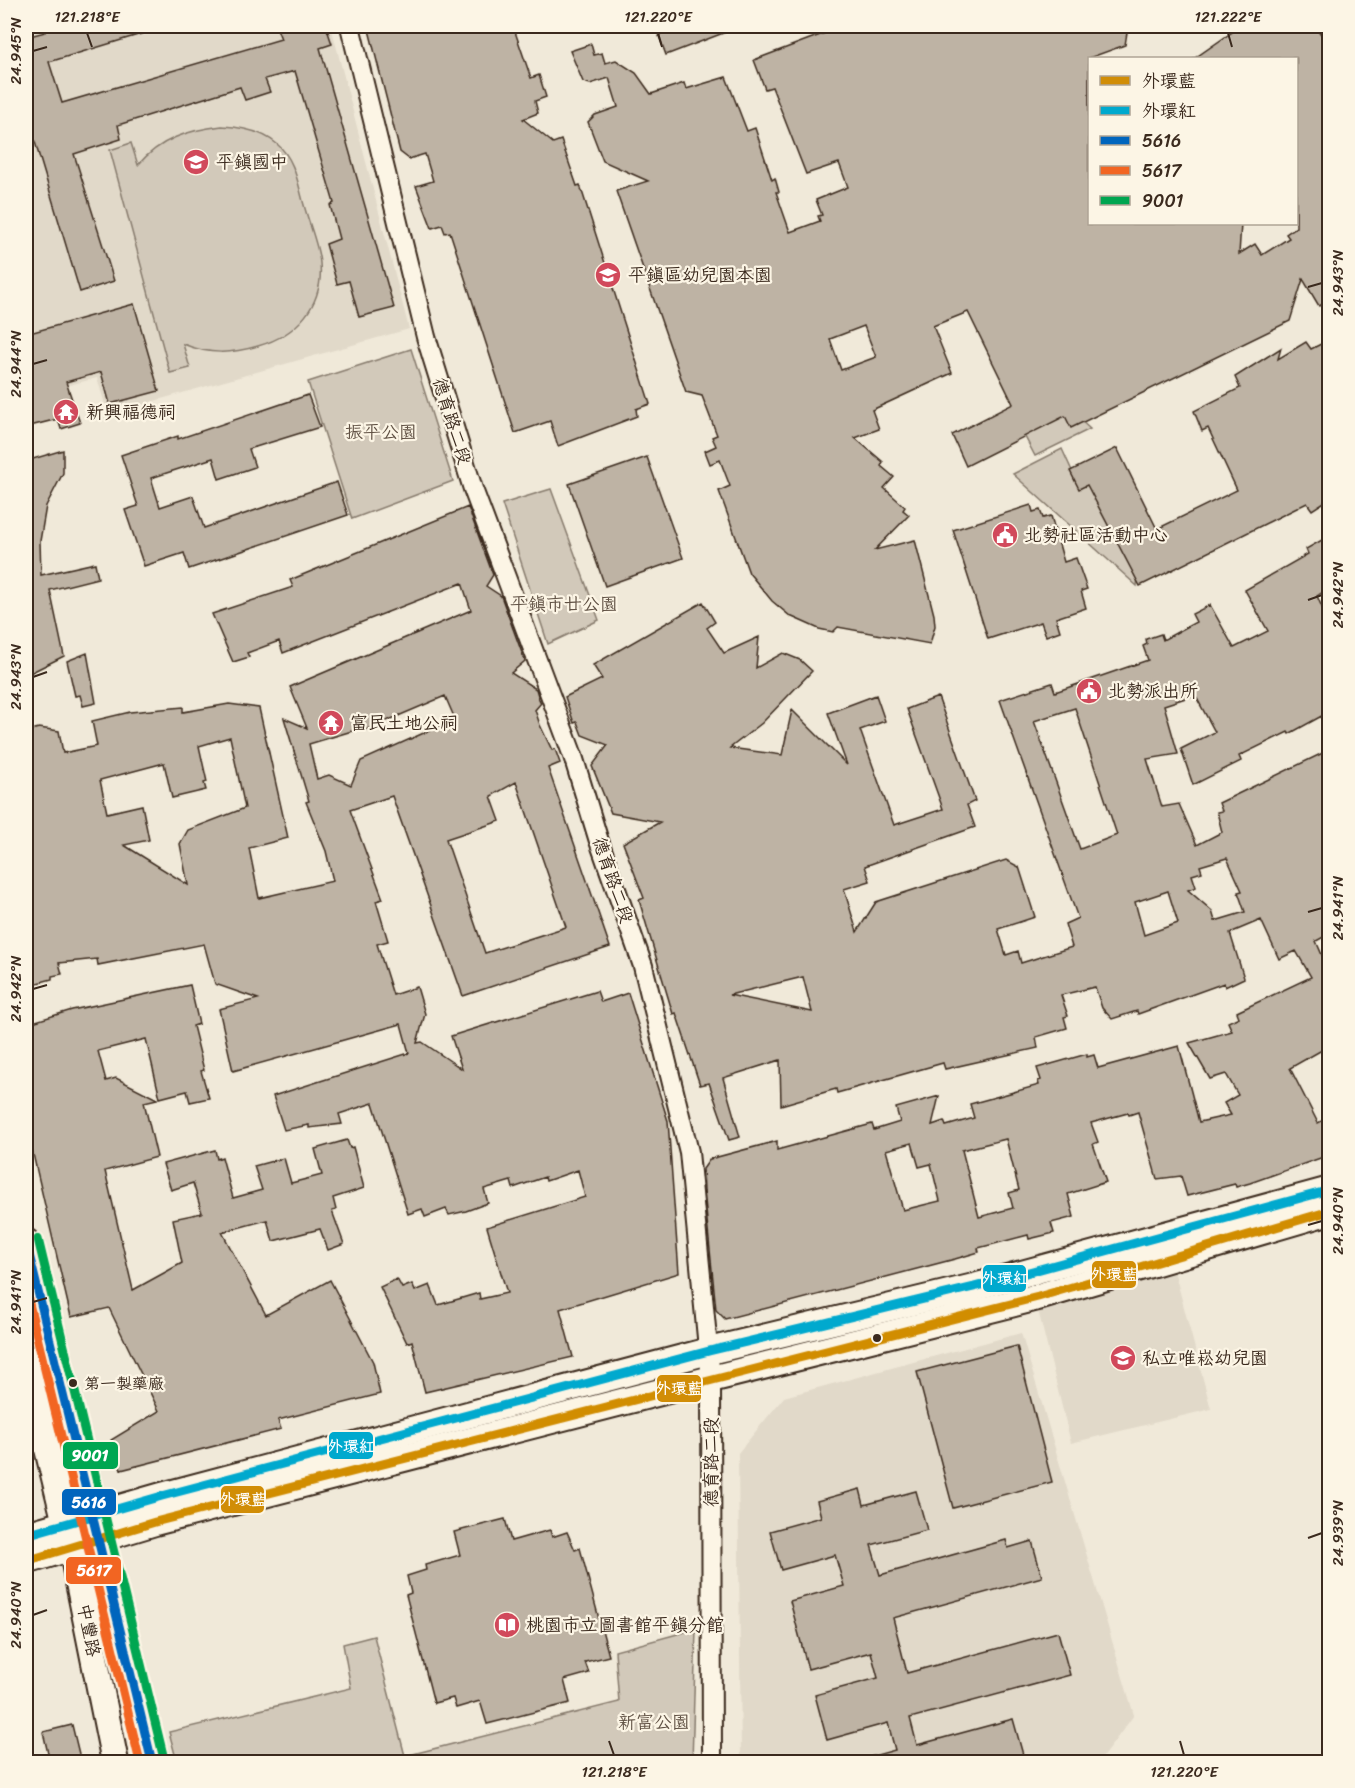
<svg xmlns="http://www.w3.org/2000/svg" width="1355" height="1788" viewBox="0 0 1355 1788" font-family="Sriracha,'LXGW WenKai TC',sans-serif">
  <style>
    .built { fill: #e1d9c9 }
    .green { fill: #d2c9ba; stroke: #867a6c; stroke-width: 1.5 }
    .building { fill: #beb3a4; stroke: #3b2a1e; stroke-width: 1.5; fill-rule: evenodd }
    .lines { fill: none; stroke-linecap: round; stroke-linejoin: round }
    .minor-casing { stroke: #3b2a1e; stroke-width: 22 }
    .secondary-casing { stroke: #3b2a1e; stroke-width: 30 }
    .minor { stroke: #fcf5e5; stroke-width: 18 }
    .secondary { stroke: #fcf5e5; stroke-width: 26 }
    .bus-1-casing { stroke: #fcf5e5; stroke-width: 14 }
    .bus-2-casing { stroke: #fcf5e5; stroke-width: 14 }
    .bus-3-casing { stroke: #fcf5e5; stroke-width: 14 }
    .bus-4-casing { stroke: #fcf5e5; stroke-width: 14 }
    .bus-5-casing { stroke: #fcf5e5; stroke-width: 14 }
    .bus-1 { stroke: #d18d06; stroke-width: 9 }
    .bus-2 { stroke: #00a9ce; stroke-width: 9 }
    .bus-3 { stroke: #0065bd; stroke-width: 9 }
    .bus-4 { stroke: #f26522; stroke-width: 9 }
    .bus-5 { stroke: #00a651; stroke-width: 9 }
    .ticks { fill: none; stroke: #3b2a1e; stroke-width: 2 }
    .bus-dot { fill: #3b2a1e; stroke: #fcf5e5; stroke-width: 2 }
    .labels { text-anchor: middle; stroke-width: 4.5; stroke-linejoin: round; paint-order: stroke }
    .bus-label { font-size: 16px; fill: #3b2a1e; stroke: #fcf5e5; text-anchor: start }
    .poi-label { font-size: 18px; fill: #3b2a1e; stroke: #fcf5e5; text-anchor: start }
    .street-label { font-size: 18px; fill: #3b2a1e; stroke: #fcf5e5 }
    .park-label { font-size: 18px; fill: #615245; stroke: #fcf5e5 }
    .line-badge { stroke: #fcf5e5; stroke-width: 2 }
    .badge-label { font-size: 16px; text-anchor: middle; font-weight: bold; fill: #fff }
    .neatline { fill: none; stroke: #3b2a1e; stroke-width: 2 }
    .ticks-label { font-size: 15px; text-anchor: middle; fill: #3b2a1e }
  </style>
  <rect width="100%" height="100%" fill="#f0e9d9"/>
  <filter id="ink" filterUnits="userSpaceOnUse"><feTurbulence type="fractalNoise" baseFrequency=".0167" numOctaves="2"/><feDisplacementMap in="SourceGraphic" scale="12" xChannelSelector="R" yChannelSelector="G"/><feConvolveMatrix kernelMatrix="1 2 1 2 8 2 1 2 1" color-interpolation-filters="sRGB"/></filter>
  <g filter="url(#ink)">
    <g class="built">
      <path d="M26,26h305l78,303 -301,85 -11,-36 -48,12 -23,-92z"/>
      <path d="M1174,1270l37,139 -140,34 -34,-137z"/>
      <path d="M1021,1333l113,382 -35,47h-358l-3,-309 46,-56z"/>
    </g>
    <g class="green">
      <path d="M222,126c19,1 40,5 55,18 18,15 21,40 27,61 5,19 14,39 16,58 4,42 -23,72 -62,83 -27,8 -48,9 -75,-2l7,24 -20,5 -60,-223 21,-7 7,22c22,-26 50,-35 84,-39z"/>
      <path d="M411,349l42,132 -101,38 -44,-137z"/>
      <path d="M1067,408l23,21 -55,27 -13,-25z"/>
      <path d="M1062,449l11,24 12,-6 53,106 -1,13 -124,-112z"/>
      <path d="M551,489l48,131 -51,24 -46,-140z"/>
      <path d="M696,1629l-4,133h-515l-8,-30 182,-44 -8,-44 31,-8 31,120 214,-54 -4,-51z"/>
    </g>
    <g class="building">
      <path d="M43,26h115v3l-109,33 13,41 219,-64 -5,-13h50l6,18 -12,4 74,260 -35,9 -10,-36 -12,3 -11,-40 13,-5 -9,-34 4,-2 -39,-132 -30,8 5,13 -25,8 -5,-13 -122,38 3,14 -47,15 40,127 -34,11 -48,-160 -6,2v-97l19,-5z"/>
      <path d="M368,26h145l18,52 8,-3 7,22 -11,4 3,12 -15,6 30,24 8,-3 16,46 3,-1 70,219 -14,5 1,7 -79,30 -8,-25 -35,12 -65,-201 -5,1 -3,-8 -10,3 -16,-42 17,-5 -8,-27 -16,5 -9,-7z"/>
      <path d="M666,26h73v1l-73,28 -7,-19z"/>
      <path d="M844,26h284l-3,19 -36,13v166h152l-2,30 16,-10 7,11 27,-17 -3,-4 10,-7v-169h-101l46,-32h74l14,19v256l-10,5 -16,-27 -13,42 -219,107 -6,-12 -99,50 -14,-31 61,-31 -45,-92 -35,14 19,47 -80,37 7,19 -24,9 28,24 -2,4 13,11 -10,11 21,19 -2,3 6,5 -34,35 40,-10 19,75 1,11 -5,18 -92,-17 -5,5 -14,-3 -29,-13 -18,-15 -23,-28 -30,-82 11,-5 -10,-26 -10,4 -5,-13 11,-5 -4,-9 5,-2 -15,-39 -16,-4 -70,-201 32,-10 -45,-20 -15,-39 7,-7 23,-8 -9,-29 -19,6 -7,-2 -13,-31 21,-7 3,11 8,-2 3,10 11,-3 20,13 15,21 33,-11 2,6 40,-12 21,54 8,-3 17,52 3,-2 4,14h-3l14,40 30,-11 -2,-5 4,-1 -6,-15 32,-13 -9,-24 -33,11 -34,-87 -7,2 -11,-29zM864,326l12,31 -35,13 -11,-31z"/>
      <path d="M134,304l25,87 -49,13 -9,-32 -35,10 14,41 -19,6 -3,-10 -32,8v-93z"/>
      <path d="M1329,340v159l-17,11 -5,-7 -167,83 -53,-101 -8,4 -9,-18 47,-23 40,81 80,-39 -29,-62 -6,3 -8,-20 46,-23 -5,-11 46,-29 -3,11 28,-17 5,7z"/>
      <path d="M308,395l12,32 -71,22 6,18 -36,12 -6,-21 -62,20 9,29 33,-11 11,32 133,-46 11,33 -159,54 -5,-16 -40,13 -19,-56 13,-4 -17,-51 57,-19v3z"/>
      <path d="M63,450v23l-17,33 -6,35 1,34 54,-12 3,15 -48,12 14,66 -38,19v-214z"/>
      <path d="M647,457l36,101 -78,28 -36,-102z"/>
      <path d="M1031,505l2,7 7,-2 3,8 8,-2 13,46 12,-4 11,31 -6,2 5,17 -30,10 4,13 -14,5 -5,-14 -53,17 -35,-109z"/>
      <path d="M468,507l25,68 -7,11 15,10 24,65 -14,12 25,16 3,10 2,4 -6,7 5,15 12,25 3,-1 5,14 -12,5 62,179 -147,49 -71,-200 -42,14 33,89 -7,2 12,40 -11,3 16,51 24,-8 8,27 -8,29 5,-1 40,27 -11,-33 146,-45 4,11 27,-9 40,128 11,152 -119,36 13,48 -148,35 -13,-51 -5,2 -27,-56 17,-8 5,9 10,-4 3,7 15,-6 8,20 41,-12 1,6 27,-6 -20,-66 98,-30 -7,-27 -32,11 -1,-4 -32,11 -2,-7 -27,8 4,14 -22,8 -17,4 -3,-6 -21,8 -3,-8 -14,5 -35,-111 -34,11 3,10 -33,4v-3l-25,5 -11,-34 136,-43 -8,-29 -168,47 -14,-62 39,-10 -43,-15 -11,-40 -106,21 -1,-6 -38,4 3,11 -10,2v3l-26,7v-255l13,-3 20,3 4,22 34,-7 -5,-25 38,-9 53,-5v5l46,-8 30,4 29,130 -39,10 10,50 74,-17 -7,-30 -20,-49 3,-1 -25,-83 23,10 -17,-41 181,-77 -9,-27 -179,70 -4,-12 -32,12 2,4 -16,5 -21,-48 81,-27 -3,-7zM445,696l10,23 -94,42 -10,24 -22,-10 -12,4 -8,-35 53,-16 1,3zM230,737l15,71 -57,22 -8,14 8,41 -64,-40 25,-5 -7,-35 -35,8 -7,-33 64,-17 8,35 34,-8 -2,-7 3,-1 -8,-36zM516,782l50,145 -81,26 -39,-114 54,-18 -9,-25z"/>
      <path d="M1329,536v52l-12,8 12,27v89l-40,22 -1,-2 -49,24 2,5 -48,24 -12,-36 34,-17 -20,-37 -31,10 14,49 -31,5 15,48 17,-3 18,41 25,-13 -5,-20 5,-1 -3,-8 110,-53v184l-13,7 13,30v75l-39,22 28,55 11,-6v38l-79,28 -14,4 -1,-3 -48,12 -6,-20 -24,3 -19,-67 -9,3 -1,-2 -37,10 7,19 -5,2 13,38 -38,12 6,23 -23,6 3,10 -25,6 -1,-4 -34,9 -16,4 1,4 -24,7 -230,60 -9,-9 -12,-120 -1,-21 7,-10 67,-18v9l95,-26 2,6 26,-8 -4,-14 43,-12 -7,29 12,-4 2,5 28,-8 -4,-14 69,-19 -1,-4 3,-1 -4,-12 50,-14v3l7,-2 4,13 81,-22 20,76 32,-7 -7,-12 14,-8 -12,-21 -16,5 -21,-36 43,-12 -4,-9 11,-5 -2,-5 74,-35 -15,-26 -17,8 -18,-39 -31,13 14,45 -19,9 -1,-4 -86,31 -1,-3 -25,8 -10,-11 -7,-21 -34,8 7,21 -4,1 3,11 -31,9 2,11 -93,21 -2,-6 -106,30 -1,-4 -55,16 -1,-45 -57,18 17,59 -11,3 -20,-57 -9,2 -24,-72 -3,1 -34,-114 5,-2 -21,-55 37,-21 -49,-9 -19,-47 16,-21 -26,-10 -5,-13 -3,1 -9,-26 37,-18 -9,-14 110,-63 12,20 -8,6 17,25 35,-16 -3,31 27,-15 17,7 12,11 -50,52 -32,25 52,7 10,-45 55,55 -19,-52 48,-18 9,26 -25,9 34,95 49,-16 -36,-100 31,-12 37,104 -8,4 8,22 -110,39 5,15 -26,8 13,43 19,-30 130,-42 13,7 16,50 -37,12 8,26 12,-4 3,12 51,-16 -7,-23 13,-6 -78,-218 52,-17 3,9 93,-32 -5,-14 4,-2 -1,-5 15,-5 2,6 33,-18 -4,-8 18,-9 24,43 34,-17 -23,-41 63,-36 -2,-5zM1075,708l42,127 -37,14 -46,-128zM1227,858l15,33 -4,1 7,20 -30,9 -3,-10 -24,-21 8,-3 -4,-12 10,-3 -2,-6zM1168,891l10,32 -34,12 -9,-33zM803,977l9,35 -83,-17zM1006,1139l13,51 -10,3 4,15 -34,9 -17,-67zM912,1143l7,24 12,-3 9,37 -37,9 -17,-60z"/>
      <path d="M87,653l9,50 -13,3 -3,-11 -5,1 -8,-35z"/>
      <path d="M190,985l9,39 -6,2 11,44 -3,1 8,27 -19,4 -3,-11 -27,7 -14,-59 -48,12 8,30 10,-3 41,21 -13,3 13,55 -52,14 28,119 49,-27 -9,-44 29,-6 -9,-30 -22,7 -8,-26 52,-14 2,9 5,-2 11,41 29,-8 -8,-24 30,-8 7,25 31,-8 -7,-26 32,-9 3,8 3,-1 11,41 -31,10 3,12 -4,1 12,33 -16,6 -8,-21 -47,12 -6,-21 -45,12 44,83 64,-35 43,82 7,32 -102,26 3,9 -160,41 -10,-30 48,-29 -50,-103 -38,9 -45,-193v-100l46,-14z"/>
      <path d="M1017,1346l35,136 -99,26 -36,-136z"/>
      <path d="M860,1489l4,16 52,-14 11,39 -56,15 9,30 126,-35 2,8 24,-7 10,36 -149,41 14,55 151,-41 12,43 -160,43 7,27 96,-26 12,43h-159v-4l29,-8 -7,-27 -61,17 -12,-45 63,-17 -7,-26 -63,17 -18,-68 54,-15 -9,-31 -54,15 -11,-39 51,-14 -4,-16z"/>
      <path d="M505,1519l6,22 39,-11 2,7 15,-5 8,18 5,-2 29,108 -24,6 4,11 -25,7 6,23 -83,21 -7,-23 -24,7 -3,-10 -19,5 -28,-108 5,-2 -4,-17 19,-6 -1,-5 35,-10 -6,-23z"/>
      <path d="M72,1725l9,37h-31l-7,-30z"/>
    </g>
    <g class="lines">
      <g class="minor-casing">
        <path id="minor" d="M350,26l76,311 47,152 100,267 25,82 45,128 46,186 22,227 1,383"/>
      </g>
      <g class="secondary-casing">
        <g id="secondary">
          <path d="M26,1242l126,520"/>
          <path d="M26,1358l46,190 43,214"/>
          <path d="M26,1535l136,-39 547,-145 265,-64 356,-97"/>
          <path d="M26,1561l129,-39 556,-143 327,-82 292,-86"/>
        </g>
      </g>
      <use href="#minor" class="minor"/>
      <use href="#secondary" class="secondary"/>
      <g class="bus-1-casing">
        <path id="bus-1" d="M26,1561l129,-39 883,-225 292,-86"/>
      </g>
      <g class="bus-2-casing">
        <path id="bus-2" d="M26,1535l136,-39 547,-145 265,-64 356,-97"/>
      </g>
      <g class="bus-3-casing">
        <path id="bus-3" d="M26,1242l126,520"/>
      </g>
      <g class="bus-4-casing">
        <path id="bus-4" d="M26,1291l114,471"/>
      </g>
      <g class="bus-5-casing">
        <path id="bus-5" d="M38,1239l126,520"/>
      </g>
      <use href="#bus-1" class="bus-1"/>
      <use href="#bus-2" class="bus-2"/>
      <use href="#bus-3" class="bus-3"/>
      <use href="#bus-4" class="bus-4"/>
      <use href="#bus-5" class="bus-5"/>
    </g>
  </g>
  <path class="ticks" d="M87,33l5,14M658,33l4,14M1228,33l4,14M33,51l14,-4M1308,287l14,-4M33,364l14,-4M1308,600l14,-5M33,677l14,-5M1308,912l14,-4M33,989l14,-4M1308,1225l14,-4M33,1302l14,-4M1308,1538l14,-5M33,1615l14,-5M609,1741l5,14M1180,1741l4,14"/>
  <defs>
    <g id="school-disc" transform="scale(1.35)"><circle r="9.5" fill="#d1495b" stroke="#fcf5e5"/><path d="M0-5L7-2L0 1L-7-2ZM-4 1L0 2.5L4 1V4Q0 6-4 4Z" fill="#fff"/></g>
    <g id="temple-disc" transform="scale(1.35)"><circle r="9.5" fill="#d1495b" stroke="#fcf5e5"/><path d="M0-6L5-2H3V0L6.5 2.5H4V6H1.5V3h-3V6H-4V2.5H-6.5L-3 0V-2H-5Z" fill="#fff"/></g>
    <g id="civic-disc" transform="scale(1.35)"><circle r="9.5" fill="#d1495b" stroke="#fcf5e5"/><path d="M-.6-6.5H3V-4.5H.6V-3L4-1V1h2V6H-6V1h2V-1L-.6-3ZM-1.2 2.5V6h2.4V2.5Z" fill="#fff"/></g>
    <g id="library-disc" transform="scale(1.35)"><circle r="9.5" fill="#d1495b" stroke="#fcf5e5"/><path d="M-6-4Q-3-5.5-.7-3.5V5Q-3 3-6 4ZM6-4Q3-5.5 .7-3.5V5Q3 3 6 4Z" fill="#fff"/></g>
  </defs>
  <g fill-rule="evenodd">
    <use href="#school-disc" x="196" y="162"/>
    <use href="#school-disc" x="608" y="275"/>
    <use href="#temple-disc" x="66" y="412"/>
    <use href="#civic-disc" x="1005" y="535"/>
    <use href="#civic-disc" x="1089" y="691"/>
    <use href="#temple-disc" x="331" y="723"/>
    <use href="#school-disc" x="1123" y="1358"/>
    <use href="#library-disc" x="507" y="1625"/>
  </g>
  <g class="bus-dot">
    <circle cx="877" cy="1338" r="5"/>
    <circle cx="73" cy="1383" r="5"/>
  </g>
  <g class="labels">
    <g class="bus-label">
      <text x="84" y="1389">第一製藥廠</text>
    </g>
    <g class="poi-label">
      <text x="216" y="168">平鎮國中</text>
      <text x="628" y="281">平鎮區幼兒園本園</text>
      <text x="86" y="418">新興福德祠</text>
      <text x="1024" y="541">北勢社區活動中心</text>
      <text x="1108" y="697">北勢派出所</text>
      <text x="350" y="729">富民土地公祠</text>
      <text x="1142" y="1364">私立唯崧幼兒園</text>
      <text x="526" y="1631">桃園市立圖書館平鎮分館</text>
    </g>
    <g class="street-label">
      <text transform="translate(452 421) rotate(73)" y="6">德育路二段</text>
      <text transform="translate(613 880) rotate(71)" y="6">德育路二段</text>
      <text transform="translate(711 1462) rotate(-90)" y="6">德育路二段</text>
      <text transform="translate(89 1630) rotate(79)" y="6">中豐路</text>
    </g>
    <g class="park-label">
      <text x="381" y="438">振平公園</text>
      <text x="564" y="610">平鎮市廿公園</text>
      <text x="654" y="1728">新富公園</text>
    </g>
  </g>
  <g class="line-badge">
    <rect x="1091" y="1260" width="46" height="29" rx="6" fill="#d18d06"/>
    <rect x="982" y="1264" width="45" height="29" rx="6" fill="#00a9ce"/>
    <rect x="656" y="1374" width="46" height="29" rx="6" fill="#d18d06"/>
    <rect x="328" y="1431" width="46" height="29" rx="6" fill="#00a9ce"/>
    <rect x="62" y="1441" width="57" height="29" rx="6" fill="#00a651"/>
    <rect x="220" y="1485" width="45" height="29" rx="6" fill="#d18d06"/>
    <rect x="61" y="1488" width="56" height="28" rx="6" fill="#0065bd"/>
    <rect x="65" y="1556" width="57" height="29" rx="6" fill="#f26522"/>
  </g>
  <g class="badge-label">
    <text x="1114" y="1280">外環藍</text>
    <text x="1005" y="1284">外環紅</text>
    <text x="679" y="1394">外環藍</text>
    <text x="351" y="1452">外環紅</text>
    <text x="90" y="1461">9001</text>
    <text x="243" y="1505">外環藍</text>
    <text x="89" y="1508">5616</text>
    <text x="94" y="1576">5617</text>
  </g>
  <rect width="1355" height="1788" fill="none" stroke="#fcf5e5" stroke-width="66"/>
  <rect x="1088" y="57" width="210" height="168" fill="#fcf5e5" stroke="#afa495" stroke-width="1.5"/>
  <rect x="1100" y="76" width="30" height="9" fill="#d18d06" stroke="#afa495" stroke-width="1.5"/>
  <text x="1142" y="87" font-size="18" fill="#3b2a1e">外環藍</text>
  <rect x="1100" y="106" width="30" height="9" fill="#00a9ce" stroke="#afa495" stroke-width="1.5"/>
  <text x="1142" y="117" font-size="18" fill="#3b2a1e">外環紅</text>
  <rect x="1100" y="136" width="30" height="9" fill="#0065bd" stroke="#afa495" stroke-width="1.5"/>
  <text x="1142" y="147" font-size="18" fill="#3b2a1e">5616</text>
  <rect x="1100" y="166" width="30" height="9" fill="#f26522" stroke="#afa495" stroke-width="1.5"/>
  <text x="1142" y="177" font-size="18" fill="#3b2a1e">5617</text>
  <rect x="1100" y="196" width="30" height="9" fill="#00a651" stroke="#afa495" stroke-width="1.5"/>
  <text x="1142" y="207" font-size="18" fill="#3b2a1e">9001</text>
  <rect x="33" y="33" width="1289" height="1722" class="neatline"/>
  <g class="ticks-label">
    <text x="87" y="22">121.218°E</text>
    <text x="658" y="22">121.220°E</text>
    <text x="1228" y="22">121.222°E</text>
    <text transform="translate(16 51) rotate(-90)" y="5">24.945°N</text>
    <text transform="translate(1338 283) rotate(-90)" y="5">24.943°N</text>
    <text transform="translate(16 364) rotate(-90)" y="5">24.944°N</text>
    <text transform="translate(1338 595) rotate(-90)" y="5">24.942°N</text>
    <text transform="translate(16 677) rotate(-90)" y="5">24.943°N</text>
    <text transform="translate(1338 908) rotate(-90)" y="5">24.941°N</text>
    <text transform="translate(16 989) rotate(-90)" y="5">24.942°N</text>
    <text transform="translate(1338 1221) rotate(-90)" y="5">24.940°N</text>
    <text transform="translate(16 1302) rotate(-90)" y="5">24.941°N</text>
    <text transform="translate(1338 1533) rotate(-90)" y="5">24.939°N</text>
    <text transform="translate(16 1615) rotate(-90)" y="5">24.940°N</text>
    <text x="614" y="1777">121.218°E</text>
    <text x="1184" y="1777">121.220°E</text>
  </g>
</svg>
